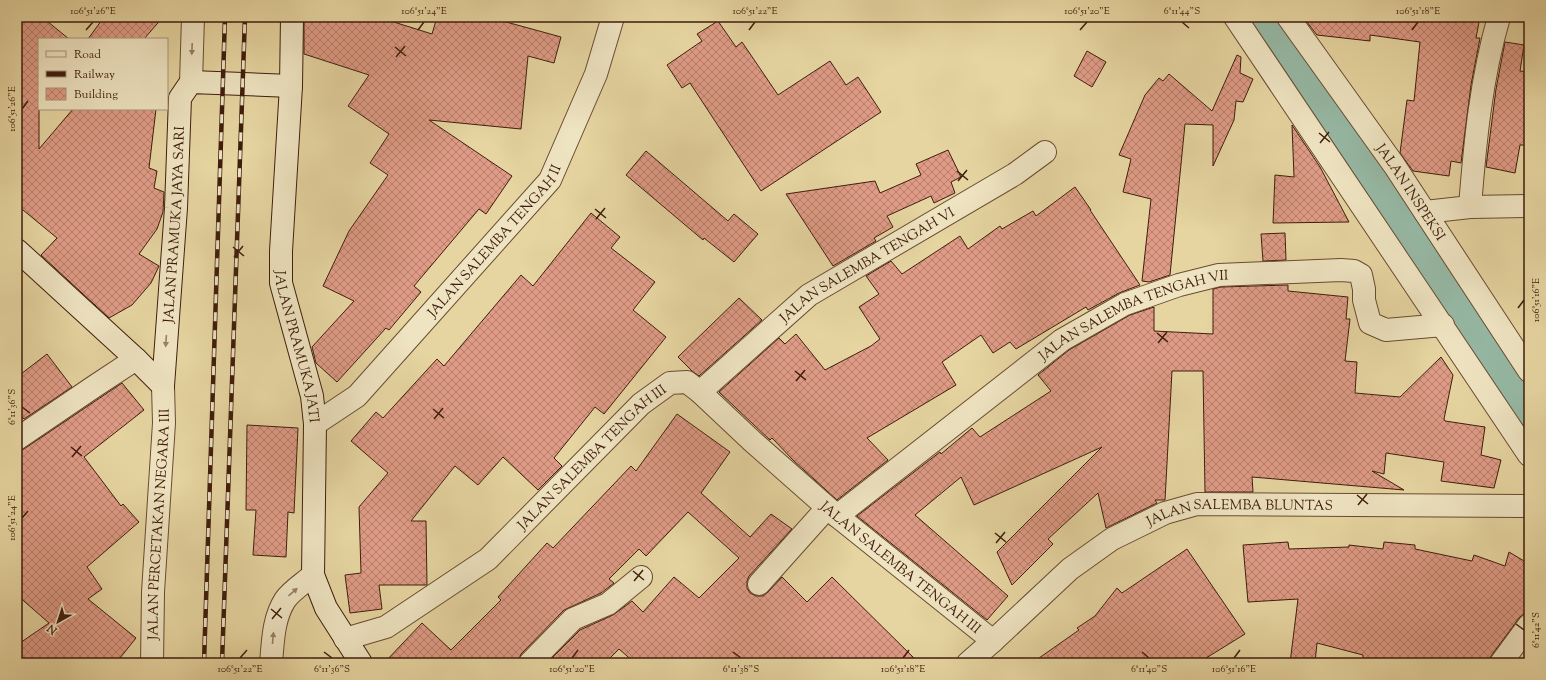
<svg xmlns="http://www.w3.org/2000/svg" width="1546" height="680" viewBox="0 0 1546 680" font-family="'Sorts Mill Goudy',serif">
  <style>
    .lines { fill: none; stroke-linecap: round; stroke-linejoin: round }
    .river { stroke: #96b9a5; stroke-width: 50 }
    .building { fill: url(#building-cross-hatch); stroke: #3f1d0d }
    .street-casing { stroke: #694b32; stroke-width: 24 }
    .secondary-casing { stroke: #3f1d0d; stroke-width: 24 }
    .street { stroke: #efe4c2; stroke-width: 22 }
    .secondary { stroke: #efe4c2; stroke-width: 22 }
    .rail-casing { stroke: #3f1d0d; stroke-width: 4.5 }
    .rail { stroke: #efe4c2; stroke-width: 3; stroke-dasharray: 9; stroke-linecap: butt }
    .oneway { fill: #978068 }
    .ticks { fill: none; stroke: #3f1d0d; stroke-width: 1.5 }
    .labels { text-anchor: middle; stroke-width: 3; stroke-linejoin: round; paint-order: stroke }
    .street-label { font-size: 14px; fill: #3f1d0d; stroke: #efe4c2 }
    .neatline { fill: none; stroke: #3f1d0d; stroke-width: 1.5 }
    .ticks-label { font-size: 10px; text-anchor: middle; fill: #3f1d0d }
  </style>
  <defs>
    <pattern id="building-cross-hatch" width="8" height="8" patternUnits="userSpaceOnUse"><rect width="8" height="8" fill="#df9b86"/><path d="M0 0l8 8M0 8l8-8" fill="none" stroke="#b67e6c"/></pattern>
  </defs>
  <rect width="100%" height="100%" fill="#e6d5a1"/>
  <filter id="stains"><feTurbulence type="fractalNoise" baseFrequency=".005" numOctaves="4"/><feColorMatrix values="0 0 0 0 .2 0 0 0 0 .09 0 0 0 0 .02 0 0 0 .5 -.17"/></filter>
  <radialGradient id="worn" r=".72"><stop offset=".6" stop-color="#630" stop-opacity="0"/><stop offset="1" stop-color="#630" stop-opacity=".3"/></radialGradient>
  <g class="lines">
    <path class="river" d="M1271,17c90,134 176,272 258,411"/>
  </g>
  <g class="building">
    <path d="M25,17h17l27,22h-30v110l34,-40h83l-7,59 8,3 -3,17 10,4 -1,20 -6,17 -18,25 20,12 -8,17 -19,22 -23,13 -68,-63 16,-17 -40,-33v-179z"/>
    <path d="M104,17h59l-19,22h-56z"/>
    <path d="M306,17h72l54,17 5,-17h51l73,20 -7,26 -26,-7 -7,73 -92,-9 83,56 -26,38 -7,-5 -65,77 7,6 -32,38 -3,-2 -49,54 -21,-19 -4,-16 42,-46 -31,-15 26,-55 39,-56 -18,-12 19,-29 -41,-28 21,-31 -65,-21v-33z"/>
    <path d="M1303,17h177l-4,21h4l-9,47 -10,78 -10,-2 -2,15 -36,-5 -13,-18 7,-53 7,1 6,-59 -50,-7v6l-53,-6z"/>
    <path d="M718,21l18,26 6,-5 36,53 52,-34 16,24 12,-8 23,35 -120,79 -71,-108 -8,5 -15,-23 35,-24 -5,-7z"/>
    <path d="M1505,42l19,3 -4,26 9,1 -3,37 3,1 -1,35h-8l-5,28 -29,-6 10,-78z"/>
    <path d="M1087,51l19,11 -14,25 -18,-11z"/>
    <path d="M1237,55l4,2 -1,16 13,6 -10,23 -7,-1 -2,19 -21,46v-41l-28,-1 -15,151 -21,7 -7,-1 9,-82 -28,-7 8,-33 -12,-4 26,-60 14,-17 4,3 6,-7 43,37z"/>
    <path d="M1292,125l28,42 29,55 -76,1 2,-48 19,2z"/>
    <path d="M948,150l13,27 -10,5 4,11 -21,10 -3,-7 -44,20 6,11 -19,11 2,3 -43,25 -47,-72 89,-13 5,12 41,-18 -5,-11z"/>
    <path d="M646,151l82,70 6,-7 24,20 -24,28 -30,-24 -1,2 -77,-65z"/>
    <path d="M1075,187l16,23h-1l50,75 -21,8 -31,17 -2,-3 -70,42 -6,-7 -17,11 -12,-18 -39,27 14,23 -89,53 21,22 -51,40 -44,-40 -21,-22 -2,2 -51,-48 60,-54 6,6 11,-10 29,36 46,-24 9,-7 -21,-32 20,-13 -13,-18 25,-15 11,13 58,-38 8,13 32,-23 2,3 31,-18 3,5z"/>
    <path d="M591,213l29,24 -9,11 44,34 -22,28 33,27 -62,77 -9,-7 -41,51 8,8 -24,24 -35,-33 -25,28 -23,-19 -44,55h15l1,64h-48l3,24 -32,4 -5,-38 16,-2 -2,-66 29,-34 -37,-32 25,-29 7,6 54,-59 7,7 77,-91 12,11z"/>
    <path d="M1285,233l1,27 -23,1 -2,-27z"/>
    <path d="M1288,285v6l60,6 -2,22h4l-5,42 12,1 -2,31 45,4 41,-40 12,18 -9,44 1,2 40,6 -4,28 20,5 -7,28 -53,-7 3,-19 -58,-9 -2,21 -12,-3 32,19 -152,-13 1,15h-48l-2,-121h-31l-7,129h-10l2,3 -51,25 -8,-35 -50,46 5,5 -41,41 -15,-33 105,-105 -128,58 -13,-28 -46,38 93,81 -21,24 -130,-104 83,-64 1,2 31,-26 8,9 71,-46 -13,-16 31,-25 61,-35 24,-8v24l59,3v-45l8,-2z"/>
    <path d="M739,298l23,22 -63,56 -7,-5 -14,-14z"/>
    <path d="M47,354l25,33 -48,32 -7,-8v-34z"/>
    <path d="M122,383l22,27 -60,47 37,49 2,-2 16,18 -52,45 15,22 -14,10 48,39 -20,25h-99v-18l32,-22 -32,-28v-144l7,-2z"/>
    <path d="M677,414l53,38 -29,41 49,44 21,-23 21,15 -43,47 -2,5v7l3,5 6,3h7l5,-4 14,-15 25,25 25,-25 87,86h-284l-16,-14 -14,14h-58l33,-33 33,-15 19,-14 11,11 31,-35 25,21 40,-40 -51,-46 -42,44 -7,-7 -30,30 5,4 -13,10 -37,17 -43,44 -3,9h-134l38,-40 29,27 50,-50 -3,-3 49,-54 6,5 78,-82 5,5z"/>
    <path d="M247,425l51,3 -4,85 -6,-1 -2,45 -33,-2 3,-45h-10z"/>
    <path d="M1288,542l1,7 60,-2v-2l34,4 1,-7 31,3v4l57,12 2,-6 31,11 4,-14 20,12v48l-5,2 -5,4 -28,38 -2,7h-126v-8l-46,-12 -2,20h-25l8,-64 -50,3 -5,-57z"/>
    <path d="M1187,549l58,85 -47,29h-166l47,-33 -2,-2 18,-12 22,-28 5,5z"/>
  </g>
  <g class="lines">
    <g class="street-casing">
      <g id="street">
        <path d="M1235,17l294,438"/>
        <path id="s1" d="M1288,17l106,148 135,206"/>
        <path d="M191,82l2,-65"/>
        <path d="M1470,207c5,-65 11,-128 29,-190"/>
        <path d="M1425,212l45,-5 59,-1"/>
        <path id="s2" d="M700,392l109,-97 206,-121 30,-22"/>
        <path id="s3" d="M315,424l42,-28 193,-216 46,-106 17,-57"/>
        <path d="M17,439l78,-53 41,-27"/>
        <path id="s4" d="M837,516l225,-176 63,-36 54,-19 40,-10 122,-5 13,1 7,4 3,14v11l6,23 16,7 57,-5"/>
        <path d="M759,584l68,-76"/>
        <path id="s5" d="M345,639l41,-12 102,-68 153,-155 29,-21 17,-1 13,10 52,49 85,75 156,125"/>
        <path id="s6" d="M152,663l1,-71 11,-169 -1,-37"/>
        <path d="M271,663c2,-21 2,-44 14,-63 6,-9 19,-17 28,-25"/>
        <path d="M530,663l43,-44 35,-15 33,-27"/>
        <path id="s7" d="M968,663l25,-22 77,-72 42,-30 53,-26 32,-9 332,2"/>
        <path d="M1501,663l28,-38"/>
      </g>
    </g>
    <g class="secondary-casing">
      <g id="secondary">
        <path id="s8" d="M292,17l-1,69 -10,165v32l31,113 3,28 -2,151 13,33 35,55"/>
        <path d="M17,250l119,109 27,27"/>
        <path id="s9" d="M163,386l13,-178 4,-110 11,-16 100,4"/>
      </g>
    </g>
    <use href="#street" class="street"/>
    <use href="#secondary" class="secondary"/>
    <g class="rail-casing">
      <g id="rail">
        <path d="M204,663l21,-646"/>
        <path d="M222,663l23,-646"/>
      </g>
    </g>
    <use href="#rail" class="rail"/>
  </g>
  <defs><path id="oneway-solid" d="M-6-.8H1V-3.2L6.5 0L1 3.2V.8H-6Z"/></defs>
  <g class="oneway">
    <use href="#oneway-solid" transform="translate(192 49) rotate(92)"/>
    <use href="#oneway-solid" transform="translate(166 341) rotate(94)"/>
    <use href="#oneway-solid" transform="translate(293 592) rotate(-41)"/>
    <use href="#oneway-solid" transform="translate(273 638) rotate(-85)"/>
  </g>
  <path class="ticks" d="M1182,22l7,6M86,30l7,-8M418,30l6,-8M749,30l6,-8M1080,30l7,-8M1412,30l6,-8M395,47l11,9M396,57l9,-11M22,109l6,-8M1319,133l11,9M1320,143l9,-11M957,171l11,9M958,181l9,-11M595,209l11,9M596,219l9,-11M233,247l11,9M234,257l9,-11M1518,308l6,-8M1157,333l11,9M1158,343l9,-11M795,371l11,9M796,381l9,-11M22,407l8,6M433,409l11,9M434,419l9,-11M71,447l11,9M72,457l9,-11M1357,495l11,9M1358,505l9,-11M22,518l6,-7M995,533l11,9M996,543l9,-11M633,571l11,9M634,581l9,-11M271,609l11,9M272,619l9,-11M1516,624l8,6M324,652l8,6M733,652l8,6M1142,652l7,6M240,658l7,-8M572,658l6,-8M903,658l6,-8M1234,658l6,-8"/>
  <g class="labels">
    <g class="street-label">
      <text dy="5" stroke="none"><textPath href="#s1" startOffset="214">JALAN INSPEKSI</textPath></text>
      <text dy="5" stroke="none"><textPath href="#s9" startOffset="162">JALAN PRAMUKA JAYA SARI</textPath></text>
      <text dy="5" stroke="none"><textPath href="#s3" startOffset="258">JALAN SALEMBA TENGAH II</textPath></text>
      <text dy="5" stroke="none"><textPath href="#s2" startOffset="211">JALAN SALEMBA TENGAH VI</textPath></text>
      <text dy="5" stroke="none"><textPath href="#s4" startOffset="362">JALAN SALEMBA TENGAH VII</textPath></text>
      <text dy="5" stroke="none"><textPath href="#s8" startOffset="332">JALAN PRAMUKA JATI</textPath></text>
      <text dy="5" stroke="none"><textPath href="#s5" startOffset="311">JALAN SALEMBA TENGAH III</textPath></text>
      <text dy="5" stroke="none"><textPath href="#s7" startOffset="324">JALAN SALEMBA BLUNTAS</textPath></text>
      <text dy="5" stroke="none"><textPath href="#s6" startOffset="139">JALAN PERCETAKAN NEGARA III</textPath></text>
      <text dy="5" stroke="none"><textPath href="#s5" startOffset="719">JALAN SALEMBA TENGAH III</textPath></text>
    </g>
  </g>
  <rect width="1546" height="680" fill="none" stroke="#e6d5a1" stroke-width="44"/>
  <rect x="38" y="38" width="130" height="72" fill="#efe4c2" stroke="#a9947a"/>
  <rect x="46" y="51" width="20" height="6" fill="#efe4c2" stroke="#a9947a"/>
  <text x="74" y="58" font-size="12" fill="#3f1d0d">Road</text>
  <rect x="46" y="71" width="20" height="6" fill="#3f1d0d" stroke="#a9947a"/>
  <text x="74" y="78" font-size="12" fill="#3f1d0d">Railway</text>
  <rect x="46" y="88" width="20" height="12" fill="url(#building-cross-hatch)" stroke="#a9947a"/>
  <text x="74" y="98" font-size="12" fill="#3f1d0d">Building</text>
  <g transform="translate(58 622) rotate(219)" stroke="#efe4c2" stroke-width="3" paint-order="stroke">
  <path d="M0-3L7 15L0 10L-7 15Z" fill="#3f1d0d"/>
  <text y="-6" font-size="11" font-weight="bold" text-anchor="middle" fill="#3f1d0d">N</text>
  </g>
  <rect x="22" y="22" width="1502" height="636" class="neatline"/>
  <g class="ticks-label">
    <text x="93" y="14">106°51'26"E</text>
    <text x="424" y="14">106°51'24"E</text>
    <text x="755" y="14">106°51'22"E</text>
    <text x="1087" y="14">106°51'20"E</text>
    <text x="1182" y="14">6°11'44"S</text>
    <text x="1418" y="14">106°51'18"E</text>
    <text transform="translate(11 109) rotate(-90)" y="4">106°51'26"E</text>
    <text transform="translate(1535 300) rotate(-90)" y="4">106°51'16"E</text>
    <text transform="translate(11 407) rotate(-90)" y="4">6°11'36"S</text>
    <text transform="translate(11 518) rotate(-90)" y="4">106°51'24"E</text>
    <text transform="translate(1535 630) rotate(-90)" y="4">6°11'42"S</text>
    <text x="240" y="672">106°51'22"E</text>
    <text x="332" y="672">6°11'36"S</text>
    <text x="572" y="672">106°51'20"E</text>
    <text x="741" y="672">6°11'38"S</text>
    <text x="903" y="672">106°51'18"E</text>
    <text x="1149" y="672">6°11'40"S</text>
    <text x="1234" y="672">106°51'16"E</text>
  </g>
  <rect width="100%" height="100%" filter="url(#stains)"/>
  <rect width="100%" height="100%" fill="url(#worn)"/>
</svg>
